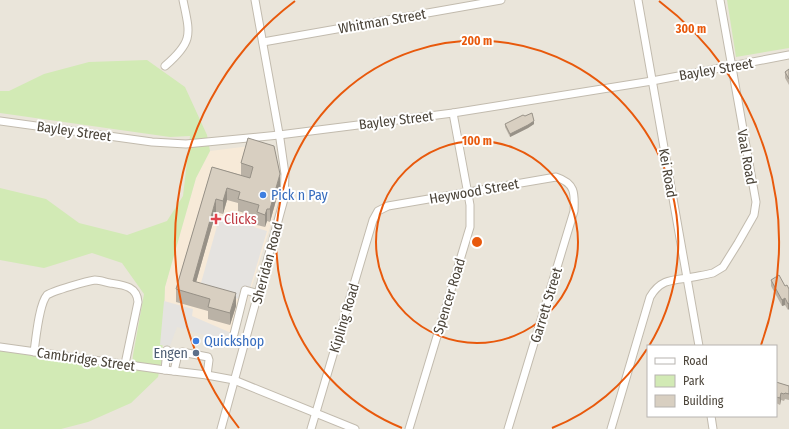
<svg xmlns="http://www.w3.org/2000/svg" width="789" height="429" viewBox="0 0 789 429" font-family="'Fira Sans Condensed',sans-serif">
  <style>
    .residential { fill: #eae5da; fill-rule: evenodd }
    .commercial { fill: #f7ead8 }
    .green { fill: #d2eab5 }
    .parking { fill: #e5e3e0 }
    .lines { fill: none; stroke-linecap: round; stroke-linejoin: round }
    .minor-casing { stroke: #c2bbae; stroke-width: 9 }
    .minor { stroke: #fff; stroke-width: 7 }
    .wall { fill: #bab2a6 }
    .shaded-wall { fill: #979187 }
    .building { fill: #d8cfc1; stroke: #979187 }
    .ring { fill: none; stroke: #e8590c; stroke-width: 2 }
    .shop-dot { fill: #3f7fe0; stroke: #fff; stroke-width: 1.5 }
    .health-dot { fill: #e0444e; stroke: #fff; stroke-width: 1.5 }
    .service-dot { fill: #5c6f8a; stroke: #fff; stroke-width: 1.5 }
    .labels { text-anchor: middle; stroke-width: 4; stroke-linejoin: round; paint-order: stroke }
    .street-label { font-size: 14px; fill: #4b4439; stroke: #fff }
    .shop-label { font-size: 14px; fill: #366cbe; stroke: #fff; text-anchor: start }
    .health-label { font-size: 14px; fill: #be3a42; stroke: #fff; text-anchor: start }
    .service-label { font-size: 14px; fill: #4e5e75; stroke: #fff; text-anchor: end }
    .centre { fill: #e8590c; stroke: #fff; stroke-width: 2 }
    .ring-label { font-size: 12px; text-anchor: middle; font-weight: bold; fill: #e8590c; stroke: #fff; stroke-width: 4; stroke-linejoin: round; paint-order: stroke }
  </style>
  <rect width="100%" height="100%" fill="#f6f3ec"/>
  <path class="residential" d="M0,0h789v429h-789zM648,346h128v70h-128z"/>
  <path class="commercial" d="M265,144l8,5 9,39 -46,150 -72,-17 1,-34 31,-109 14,-27z"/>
  <g class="green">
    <path d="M727,0h62v48l-53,9z"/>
    <path d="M147,60l38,27 22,48 3,16 -14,27 -31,109 -3,72 -4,18 -27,26 -43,19 -27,7h-61v-80l132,16 1,-10 11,-61 -22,-31 -30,-10 -48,15 -44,-8v-72l46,11 33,24 48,12 40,-14 16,-25 7,-60 -20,1 -170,-24v-22h9l35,-17 45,-12z"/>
  </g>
  <g class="parking">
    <path d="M229,214l26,6 -1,7 13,4 -17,57 -7,-2 -4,13 -40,-9 20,-71 8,1z"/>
    <path d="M164,301l29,8 -1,7 44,19 -1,9 -58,-17 -7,19 -10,-1z"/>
  </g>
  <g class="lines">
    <g class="minor-casing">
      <g id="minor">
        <path d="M638,0l61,346"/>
        <path d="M263,42l238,-42"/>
        <path d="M165,66c29,-25 25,-32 18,-66"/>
        <path d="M0,121l152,21 34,2 93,-9 174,-22 199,-32 137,-26"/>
        <path d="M234,334l11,-44 14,4"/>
        <path d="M0,347l165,23 42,5 27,5 121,49"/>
        <path d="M34,352c2,-14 5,-48 13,-57 6,-4 40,-14 48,-15 5,0 10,2 15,3 13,2 27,3 28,19l-13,62"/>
        <path d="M165,370l2,-20"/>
        <path d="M174,371l4,-17 4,-2 26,5 1,3 -2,15"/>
        <path d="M711,416l2,13"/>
        <path d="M221,429l63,-230 1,-25 -5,-35 -25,-139"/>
        <path d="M311,429l62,-209 5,-9 10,-5 168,-29c19,6 19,16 18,34l-66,218"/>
        <path d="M409,429l61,-202v-22l-17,-92"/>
        <path d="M611,429l39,-132c10,-17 21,-17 38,-19 9,-2 17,-3 25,-5l10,-6 15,-24 16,-28 2,-13 -36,-202"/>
      </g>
    </g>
    <use href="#minor" class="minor"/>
  </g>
  <g class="wall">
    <path d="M789,69v16l-4,-7v-6z"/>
    <path d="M505,124h29l-6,4 -18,9 -5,-10z"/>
    <path d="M248,138l32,48 -10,36 -3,-1 -2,6 -8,-2v-8l-19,-6v-8l-11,-3 -4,14 -7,-2 -20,70 40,24 -6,19 -22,-6v-8l-32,-9v-13l36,-122 29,8v-12z"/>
    <path d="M771,280l18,9 -1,21 -3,-5 -3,1 -11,-20z"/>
    <path d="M776,382l13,4v14l-4,-1 -1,2 -3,-1 -1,5 -4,-2z"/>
  </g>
  <g class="shaded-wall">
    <path d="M534,121v3l-6,4 -18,9v-3z"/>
    <path d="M280,174v12l-10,36v-13z"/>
    <path d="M227,188v12l-4,14v-13z"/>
    <path d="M216,199v13l-23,81v-12z"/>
    <path d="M267,209v12l-2,6v-12z"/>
    <path d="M236,293v13l-6,19v-12z"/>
    <path d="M785,298v7l-3,1v-6z"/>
    <path d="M789,303v6l-1,1v-6z"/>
    <path d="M781,393v7l-1,5v-7z"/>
  </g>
  <g class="building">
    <path d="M789,69v10l-4,-7z"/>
    <path d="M532,113l2,8 -6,4 -18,9 -5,-10 18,-9 2,1z"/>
    <path d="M248,138l26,8 6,28 -10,35h-3l-2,6 -8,-3 2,-7 -21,-6 2,-7 -13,-4 -4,13 -7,-2 -23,82 43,12 -6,20 -22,-6 2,-8 -34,-10 36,-122 38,11 3,-11 -12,-4z"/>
    <path d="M779,275l6,11 2,-1 2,4v14l-1,1 -3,-6 -3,2 -11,-20z"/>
    <path d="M776,382l13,4v8l-4,-1 -1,1 -3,-1 -1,5 -4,-1z"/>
  </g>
  <g class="ring">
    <circle cx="477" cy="242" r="101"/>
    <path d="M647 349A201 201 0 0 1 552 428M402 428A201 201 0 1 1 649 346"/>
    <path d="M239 428A302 302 0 0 1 295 1M659 1A302 302 0 0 1 761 345"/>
  </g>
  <g class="shop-dot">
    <circle cx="263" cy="195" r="4"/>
    <circle cx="196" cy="341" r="4"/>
  </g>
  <path class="health-dot" d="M214 213h4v4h4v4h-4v4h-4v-4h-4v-4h4z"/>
  <circle class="service-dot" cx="196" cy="353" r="4"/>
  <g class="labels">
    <g class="street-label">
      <text transform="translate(382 21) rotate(-10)" y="5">Whitman Street</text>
      <text transform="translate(716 69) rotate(-10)" y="5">Bayley Street</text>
      <text transform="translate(396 120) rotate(-7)" y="5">Bayley Street</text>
      <text transform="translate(74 131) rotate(8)" y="5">Bayley Street</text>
      <text transform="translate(747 157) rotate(80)" y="5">Vaal Road</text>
      <text transform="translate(668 173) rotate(80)" y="5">Kei Road</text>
      <text transform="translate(474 191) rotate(-10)" y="5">Heywood Street</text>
      <text transform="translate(267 263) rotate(-75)" y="5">Sheridan Road</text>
      <text transform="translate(449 296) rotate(-73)" y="5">Spencer Road</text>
      <text transform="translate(546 305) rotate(-73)" y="5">Garrett Street</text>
      <text transform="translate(344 318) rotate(-73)" y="5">Kipling Road</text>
      <text transform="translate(86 359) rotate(8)" y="5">Cambridge Street</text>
    </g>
    <g class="shop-label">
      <text x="271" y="200">Pick n Pay</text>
      <text x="204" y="346">Quickshop</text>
    </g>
    <g class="health-label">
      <text x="224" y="224">Clicks</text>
    </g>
    <g class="service-label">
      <text x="188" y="358">Engen</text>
    </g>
  </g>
  <circle cx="477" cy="242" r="6" class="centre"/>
  <g class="ring-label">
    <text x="691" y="33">300 m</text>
    <text x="477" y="45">200 m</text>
    <text x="477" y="145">100 m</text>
  </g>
  <rect x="647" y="345" width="130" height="72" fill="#ffffff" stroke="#b7b4b0"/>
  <rect x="655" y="358" width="20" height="6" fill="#ffffff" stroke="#b7b4b0"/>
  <text x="683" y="365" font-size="12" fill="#4b4439">Road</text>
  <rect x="655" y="375" width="20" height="12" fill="#d2eab5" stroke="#b7b4b0"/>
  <text x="683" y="385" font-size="12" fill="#4b4439">Park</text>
  <rect x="655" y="395" width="20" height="12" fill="#d8cfc1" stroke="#b7b4b0"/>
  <text x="683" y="405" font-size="12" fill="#4b4439">Building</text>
</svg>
